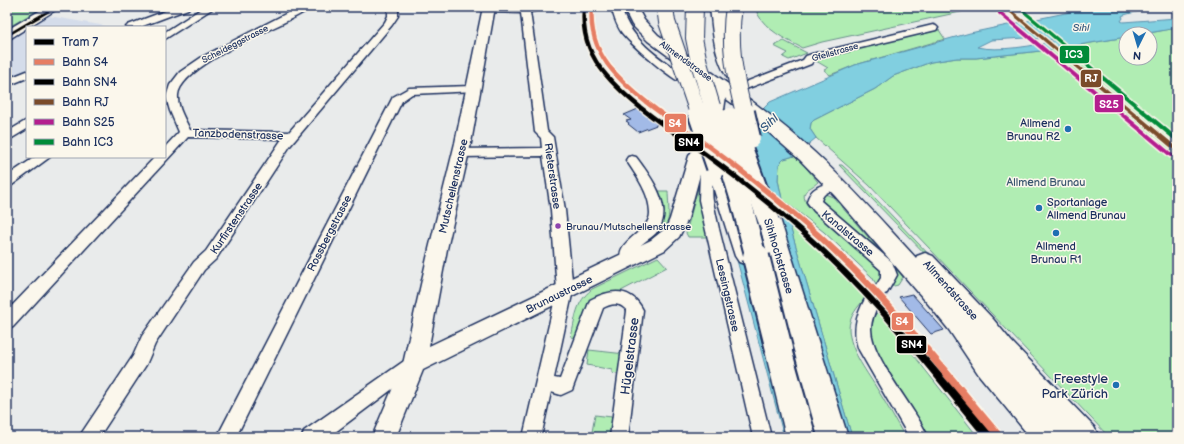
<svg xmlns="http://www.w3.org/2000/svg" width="1184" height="444" viewBox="0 0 1184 444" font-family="'Balsamiq Sans',sans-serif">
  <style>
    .built { fill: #d4dcea }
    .green { fill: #b0edb3; stroke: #668e88 }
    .water { fill: #81cfe0; stroke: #588fac; fill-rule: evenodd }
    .building { fill: #a2bae7; stroke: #1b2f5e }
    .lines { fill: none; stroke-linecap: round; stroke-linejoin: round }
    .minor-tunnel { stroke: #c0c5cf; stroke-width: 17; stroke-dasharray: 17 8; stroke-linecap: butt }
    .minor-casing { stroke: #1b2f5e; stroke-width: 3 }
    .tertiary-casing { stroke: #1b2f5e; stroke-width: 3 }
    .primary-casing { stroke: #1b2f5e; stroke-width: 3 }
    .motorway-casing { stroke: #1b2f5e; stroke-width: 3 }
    .minor { fill: #fbf7ec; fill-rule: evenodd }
    .tertiary { fill: #fbf7ec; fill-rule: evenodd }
    .primary { fill: #fbf7ec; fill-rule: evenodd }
    .motorway { fill: #fbf7ec; fill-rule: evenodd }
    .motorway-bridge-far2-casing { stroke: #1b2f5e; stroke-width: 18; stroke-linecap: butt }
    .motorway-bridge-far1-casing { stroke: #1b2f5e; stroke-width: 24; stroke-linecap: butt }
    .motorway-bridge-casing { stroke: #1b2f5e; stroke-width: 30; stroke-linecap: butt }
    .motorway-bridge-far2 { stroke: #fbf7ec; stroke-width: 16 }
    .motorway-bridge-far1 { stroke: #fbf7ec; stroke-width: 20 }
    .motorway-bridge { stroke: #fbf7ec; stroke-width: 26 }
    .rail-1-casing { stroke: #fbf7ec; stroke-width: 3 }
    .rail-2-casing { stroke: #fbf7ec; stroke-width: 3 }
    .rail-3-casing { stroke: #fbf7ec; stroke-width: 3 }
    .rail-4-casing { stroke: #fbf7ec; stroke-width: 3 }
    .rail-5-casing { stroke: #fbf7ec; stroke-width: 3 }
    .rail-1 { fill: #e67d63; fill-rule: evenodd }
    .rail-2 { fill: #000; fill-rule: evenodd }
    .rail-3 { fill: #7a4b2a; fill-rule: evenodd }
    .rail-4 { fill: #b41e8e; fill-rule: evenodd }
    .rail-5 { fill: #008b39; fill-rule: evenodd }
    .tram-1-casing { stroke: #fbf7ec; stroke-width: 3 }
    .tram-1 { fill: #000; fill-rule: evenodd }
    .poi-dot { fill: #1f6fb2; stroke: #fbf7ec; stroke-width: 1.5 }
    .bus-dot { fill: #8e44ad; stroke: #fbf7ec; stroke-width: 1.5 }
    .labels { text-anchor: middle; stroke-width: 3; stroke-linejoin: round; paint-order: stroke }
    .far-street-label { font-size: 9px; fill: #1b2f5e; stroke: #fbf7ec }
    .far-water-label { font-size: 10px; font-style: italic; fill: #34577e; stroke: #fbf7ec }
    .bus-label { font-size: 10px; fill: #1b2f5e; stroke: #fbf7ec; text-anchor: start }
    .poi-label { font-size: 11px; fill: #1b2f5e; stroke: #fbf7ec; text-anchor: end }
    .street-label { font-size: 11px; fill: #1b2f5e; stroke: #fbf7ec }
    .park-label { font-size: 11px; fill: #39556f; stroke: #fbf7ec }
    .water-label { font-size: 12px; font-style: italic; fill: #34577e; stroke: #fbf7ec }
    .near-street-label { font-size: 13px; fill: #1b2f5e; stroke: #fbf7ec }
    .near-poi-label { font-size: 13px; fill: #1b2f5e; stroke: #fbf7ec; text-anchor: end }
    .line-badge { stroke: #fbf7ec; stroke-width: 1.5 }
    .badge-label { font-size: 11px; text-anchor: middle; font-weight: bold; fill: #fff }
  </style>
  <rect width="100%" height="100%" fill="#e9ebeb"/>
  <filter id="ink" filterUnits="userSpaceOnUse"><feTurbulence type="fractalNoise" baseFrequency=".025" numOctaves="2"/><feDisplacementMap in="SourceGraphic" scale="8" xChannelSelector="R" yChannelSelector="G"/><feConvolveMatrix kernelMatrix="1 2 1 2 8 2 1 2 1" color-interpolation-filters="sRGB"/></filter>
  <g filter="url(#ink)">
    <g class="built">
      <path d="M49,16l62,11h-80z"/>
      <path d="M27,29v43l-20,9v-40z"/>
    </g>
    <g class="green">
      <path d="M7,7h20l11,3 -31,18z"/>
      <path d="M758,7h225l-161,35 -20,6c-17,-9 -36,-18 -45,-35z"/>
      <path d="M1177,28v409h-68l-240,-252 -53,-47 -6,-9 1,-6 3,-3 61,-31 18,-13 38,-14 26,-4h19l74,-8 76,-13v21h24v-24h-7z"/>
      <path d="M939,30l6,9 -90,26 -25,10 -6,-5 4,-2 -12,-7 -1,-3z"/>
      <path d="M784,41l23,12 -18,7 -6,-3 5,-4 -14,-7z"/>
      <path d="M794,156l9,8 15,18c-8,8 -19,7 -11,23l74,66 1,6 -6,7 -4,-7 -48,-45 -42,-33 -4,-19 1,-16 5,-5z"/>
      <path d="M839,165h3l12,11 82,86 -2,1z"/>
      <path d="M701,176l9,61h-22l-2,-4z"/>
      <path d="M656,191h12c0,9 2,20 0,29 -3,14 -20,22 -32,28 26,-21 34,-24 20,-57z"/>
      <path d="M825,194l8,3 70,80 -5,8 -8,2c5,-8 8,-12 3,-21l-71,-61v-7z"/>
      <path d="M789,223l41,37 36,37c-8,10 -17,19 -17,32 1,21 16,40 27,58 10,16 19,33 29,50h-53z"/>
      <path d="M658,257l9,10 -46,24 -14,2 -7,3 -22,42 -7,-1c5,-20 4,-34 21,-48z"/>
      <path d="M879,311l99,126h-50l-47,-76 -11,-27v-14z"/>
      <path d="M589,350l36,4 -4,21 -9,-2v-3l-25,-5z"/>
      <path d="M595,415l17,2 -2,20h-11v-3l-7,-2z"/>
    </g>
    <path class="water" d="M1094,7h60l-30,8 -2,1 1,2 -2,3 2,1 54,-4v10l-34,6h-17v3l-76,13 -74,8h-19l-26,4 -38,14 -18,13 -61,31 -3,3 -1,6 6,9 -22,18 -10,3 -5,5 -1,16 4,19 70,238h-68l-55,-207 22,-109 19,-19 85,-37 115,-32zM1026,38l30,2c-19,6 -59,12 -79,7l14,-7z"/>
    <g class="building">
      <path d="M638,109l21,15 -21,8 -10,-8 1,-1 -3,-2 5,-1 -7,-5z"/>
      <path d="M912,294l32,36 -13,4 -32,-37z"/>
    </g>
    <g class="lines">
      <path class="minor-tunnel" d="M871,303l11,-14"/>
      <g class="minor-casing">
        <g id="minor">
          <path d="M176,7h14l-2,2 -48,18h-14l2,-2z"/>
          <path d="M204,7h11l-50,32v-7z"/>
          <path d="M299,7h12c-6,6 -17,10 -24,14 -24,12 -107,47 -109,74 -1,12 7,24 12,35l99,2 96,-110 3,-6v-9h10v9l-6,9 -102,121 -74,113 -12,11 -49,74 -9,21 -47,72h-20l54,-81 9,-20 52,-74 12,-11 76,-112 -94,-2 -175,190 -6,2v-18l148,-154h10v-10l14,-15 -9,-21 -4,-14 4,-12 10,-13 22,-15z"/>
          <path d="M488,7h56l-2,2 -12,3 17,119 6,6 12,73 8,80 -19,88 6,1 30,-79c21,-11 41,-13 53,10l-15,127h-18l17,-126c-7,-9 -15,-8 -24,-3l-31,82 -11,5 -10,-3 -10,45h-18l34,-147 -6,-80 -8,-54 -82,1 -4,-1 -2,-3 2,-3 4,-1 81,-1 -1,-10 -6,-6 -14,-119 -36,-1 -2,-2 2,-2z"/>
          <path d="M611,7h10c9,36 46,56 75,76l1,2 -1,2c-14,4 -64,-42 -74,-54 -6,-8 -8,-17 -11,-26z"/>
          <path d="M933,25l3,1 2,2 -2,2 -117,28 -5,2 -3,4 -65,25h-8l-1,-2 1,-2 65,-25 3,-4 6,-2z"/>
          <path d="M27,71v7l-20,8v-7z"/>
          <path d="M472,86l4,1 1,2 -1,2 -64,3 -10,7 -166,336h-19l176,-340 16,-9z"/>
          <path d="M27,120v9l-20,12v-9z"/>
          <path d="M697,152c22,6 13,33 16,49 2,10 4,19 6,28l52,208h-18l-54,-237 1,-28 -3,-9 -6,-7 2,-3z"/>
          <path d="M632,156l4,1c15,20 40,52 20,76 -6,6 -17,11 -20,19 -2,4 0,8 -3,12l-5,1 -5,-1c-13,-23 27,-30 27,-51 0,-19 -14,-38 -24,-53l2,-3z"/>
          <path d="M35,157h15l-38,28 -5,1v-10z"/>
          <path d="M836,182l5,1 2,3 -2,3c-9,2 -18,2 -20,12l71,61 5,13 -10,18 -5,2 -5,-2 -3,-4 7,-11v-8l-67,-59 -7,-9c3,-15 16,-18 29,-20z"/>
          <path d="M871,297l6,2 2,4c-4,8 -8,17 -8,26 0,29 45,79 57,108h-19l-50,-87c-7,-19 -3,-34 6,-51z"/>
          <path d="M413,357l6,2 3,5 -3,5 -85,64 -7,4h-25l2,-6 103,-72z"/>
        </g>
      </g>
      <g class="tertiary-casing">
        <g id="tertiary">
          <path d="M46,7h14l-49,31 -4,1v-9z"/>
          <path d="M483,7h12l-24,136 -24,106 -18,97 222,-106 15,-12 4,-9 19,-63 18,-31 -1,-2 6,-27 -13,-21 2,-3 5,-1 5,1 15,24 -4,27 -17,33 -17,63 -9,18 -14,13 -242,120 -27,67h-24l31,-73 26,-115 26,-106z"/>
        </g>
      </g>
      <g class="primary-casing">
        <g id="primary">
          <path d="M623,7h14l7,13 14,15c53,37 108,73 156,117 36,33 69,70 102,106l1,-2 8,-3 8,3 60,63 18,22 83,86 5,10h-34l-2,-2 1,2h-34l-51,-62 -30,-45 -20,-25 -94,-109 -35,-36 -44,-39 -108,-80 -16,-16z"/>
          <path d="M710,7h14c4,25 5,49 20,71l-2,4 -6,1 -6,-1c-16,-24 -17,-48 -20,-75z"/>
        </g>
      </g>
      <g class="motorway-casing">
        <g id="motorway">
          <path d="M712,7h14l-3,6 -5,1 -5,-1 -2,-3z"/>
          <path d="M717,162l7,1 3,5 32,88 -4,6 -8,3 -8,-3 -4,-6 -28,-88 3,-5z"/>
          <path d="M765,199l8,2 3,5 72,231h-30l-64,-231 3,-5z"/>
          <path d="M774,323l9,3 4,8 29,103h-30l-25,-103 4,-8z"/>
        </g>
      </g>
      <use href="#minor" class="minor"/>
      <use href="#tertiary" class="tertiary"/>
      <use href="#primary" class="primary"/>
      <use href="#motorway" class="motorway"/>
      <g class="motorway-bridge-far2-casing">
        <g id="motorway-bridge-far2">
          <path d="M665,7l2,15 31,91"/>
          <path d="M695,7l-1,31 5,25 15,50"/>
          <path d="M734,7c-6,37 1,71 10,106"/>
        </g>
      </g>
      <g class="motorway-bridge-far1-casing">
        <g id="motorway-bridge-far1">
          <path d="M698,112l19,55"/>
          <path d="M714,112l26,85 16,61"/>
          <path d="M744,112l6,26"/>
          <path d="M731,118l38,104"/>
        </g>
      </g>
      <g class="motorway-bridge-casing">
        <path id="motorway-bridge" d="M756,257l23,92"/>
      </g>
      <use href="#motorway-bridge-far2" class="motorway-bridge-far2"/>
      <use href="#motorway-bridge-far1" class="motorway-bridge-far1"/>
      <use href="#motorway-bridge" class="motorway-bridge"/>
      <g class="rail-1-casing">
        <path id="rail-1" d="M590,7h4c-2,24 5,46 22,64 26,29 61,50 92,72 36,26 70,53 102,81 72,62 131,137 192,210l2,3h-11c-62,-76 -123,-155 -199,-219 -29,-25 -59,-49 -89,-72 -33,-23 -69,-44 -95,-75 -15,-19 -23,-40 -20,-64z"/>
      </g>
      <g class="rail-2-casing">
        <path id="rail-2" d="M582,7h4c-2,25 5,48 22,67 27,31 64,53 97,77 31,22 61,46 90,71 74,63 135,138 197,212l2,3h-11c-61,-75 -121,-151 -195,-214 -28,-24 -57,-47 -87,-69 -33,-24 -70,-46 -97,-78 -17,-20 -25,-43 -22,-69z"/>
      </g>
      <g class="rail-3-casing">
        <path id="rail-3" d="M1003,7h5l169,140v5l-2,-1z"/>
      </g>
      <g class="rail-4-casing">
        <path id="rail-4" d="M998,12h4l172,143 1,1 -1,1h-4l-172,-143z"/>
      </g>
      <g class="rail-5-casing">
        <path id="rail-5" d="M1016,7h5l156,130v5l-2,-1z"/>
      </g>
      <use href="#rail-1" class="rail-1"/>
      <use href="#rail-2" class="rail-2"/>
      <use href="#rail-3" class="rail-3"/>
      <use href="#rail-4" class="rail-4"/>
      <use href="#rail-5" class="rail-5"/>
      <g class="tram-1-casing">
        <path id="tram-1" d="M53,7h5l-51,30v-3z"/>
      </g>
      <use href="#tram-1" class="tram-1"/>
    </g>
  </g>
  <g class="poi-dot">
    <circle cx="1068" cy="129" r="4"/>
    <circle cx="1039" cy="208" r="4"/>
    <circle cx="1056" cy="233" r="4"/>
    <circle cx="1116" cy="385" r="4"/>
  </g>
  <circle class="bus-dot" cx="558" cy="226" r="3.5"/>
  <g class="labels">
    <g class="far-street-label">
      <text transform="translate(235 44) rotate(-27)" y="3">Scheideggstrasse</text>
      <text transform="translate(835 52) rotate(-16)" y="3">Gfellstrasse</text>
      <text transform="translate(686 61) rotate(36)" y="3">Allmendstrasse</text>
    </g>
    <g class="far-water-label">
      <text x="1081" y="31">Sihl</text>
    </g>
    <g class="bus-label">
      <text x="566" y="230">Brunau/Mutschellenstrasse</text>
    </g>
    <g class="poi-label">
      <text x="1060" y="127">Allmend<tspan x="1060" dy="13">Brunau R2</tspan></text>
      <text x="1047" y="206" text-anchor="start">Sportanlage<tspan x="1047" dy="13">Allmend Brunau</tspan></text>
      <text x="1056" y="250" text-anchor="middle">Allmend<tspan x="1056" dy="13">Brunau R1</tspan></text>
    </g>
    <g class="street-label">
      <text transform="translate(238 134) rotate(2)" y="4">Tanzbodenstrasse</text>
      <text transform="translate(553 176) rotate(82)" y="4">Rieterstrasse</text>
      <text transform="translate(453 186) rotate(-77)" y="4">Mutschellenstrasse</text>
      <text transform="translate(236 218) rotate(-56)" y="4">Kurfirstenstrasse</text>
      <text transform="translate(329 233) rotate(-63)" y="4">Rossbergstrasse</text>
      <text transform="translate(848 233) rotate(40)" y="4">Kanalstrasse</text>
      <text transform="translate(779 256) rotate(73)" y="4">Sihlhochstrasse</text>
      <text transform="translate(951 290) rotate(48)" y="4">Allmendstrasse</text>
      <text transform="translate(559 294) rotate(-26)" y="4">Brunaustrasse</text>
      <text transform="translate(728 295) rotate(77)" y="4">Lessingstrasse</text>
    </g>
    <g class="park-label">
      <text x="1046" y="186">Allmend Brunau</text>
    </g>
    <g class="water-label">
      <text transform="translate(769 123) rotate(-44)" y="4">Sihl</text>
    </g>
    <g class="near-street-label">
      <text transform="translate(629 356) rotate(-83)" y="5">Hügelstrasse</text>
    </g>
    <g class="near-poi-label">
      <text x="1108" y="383">Freestyle<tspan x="1108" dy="15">Park Zürich</tspan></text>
    </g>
  </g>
  <g class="line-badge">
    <rect x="1059" y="45" width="31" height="19" rx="4" fill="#008b39"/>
    <rect x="1080" y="69" width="22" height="19" rx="4" fill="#7a4b2a"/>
    <rect x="1094" y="94" width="30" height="19" rx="4" fill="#b41e8e"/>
    <rect x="664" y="113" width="23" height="20" rx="4" fill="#e67d63"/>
    <rect x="674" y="133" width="30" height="19" rx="4" fill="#000"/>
    <rect x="891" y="312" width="23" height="19" rx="4" fill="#e67d63"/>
    <rect x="896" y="335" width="31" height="19" rx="4" fill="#000"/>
  </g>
  <g class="badge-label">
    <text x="1074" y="58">IC3</text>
    <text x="1091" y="82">RJ</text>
    <text x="1109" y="108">S25</text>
    <text x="675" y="127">S4</text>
    <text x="689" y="146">SN4</text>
    <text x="902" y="325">S4</text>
    <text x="912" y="348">SN4</text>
  </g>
  <rect width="1184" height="444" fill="none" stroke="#fbf7ec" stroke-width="24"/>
  <rect x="12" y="12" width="1160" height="420" fill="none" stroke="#1b2f5e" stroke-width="1.5" filter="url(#ink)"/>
  <rect x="26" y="26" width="140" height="132" fill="#fbf7ec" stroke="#a1a7b3"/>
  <rect x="34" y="39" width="20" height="6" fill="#000000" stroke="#a1a7b3"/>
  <text x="62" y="46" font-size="12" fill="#1b2f5e">Tram 7</text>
  <rect x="34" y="59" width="20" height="6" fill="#e67d63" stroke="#a1a7b3"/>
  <text x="62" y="66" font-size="12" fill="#1b2f5e">Bahn S4</text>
  <rect x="34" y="79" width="20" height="6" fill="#000000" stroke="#a1a7b3"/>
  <text x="62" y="86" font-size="12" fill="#1b2f5e">Bahn SN4</text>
  <rect x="34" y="99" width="20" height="6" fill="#7a4b2a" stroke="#a1a7b3"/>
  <text x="62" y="106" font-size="12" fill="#1b2f5e">Bahn RJ</text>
  <rect x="34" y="119" width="20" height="6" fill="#b41e8e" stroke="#a1a7b3"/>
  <text x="62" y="126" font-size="12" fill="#1b2f5e">Bahn S25</text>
  <rect x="34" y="139" width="20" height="6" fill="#008b39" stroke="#a1a7b3"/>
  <text x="62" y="146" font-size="12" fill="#1b2f5e">Bahn IC3</text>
  <g transform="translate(1138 46) rotate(185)"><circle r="19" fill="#fbf7ec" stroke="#a1a7b3"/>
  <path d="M0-3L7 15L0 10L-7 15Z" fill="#1f6fb2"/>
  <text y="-6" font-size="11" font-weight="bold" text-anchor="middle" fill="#1b2f5e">N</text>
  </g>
</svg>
